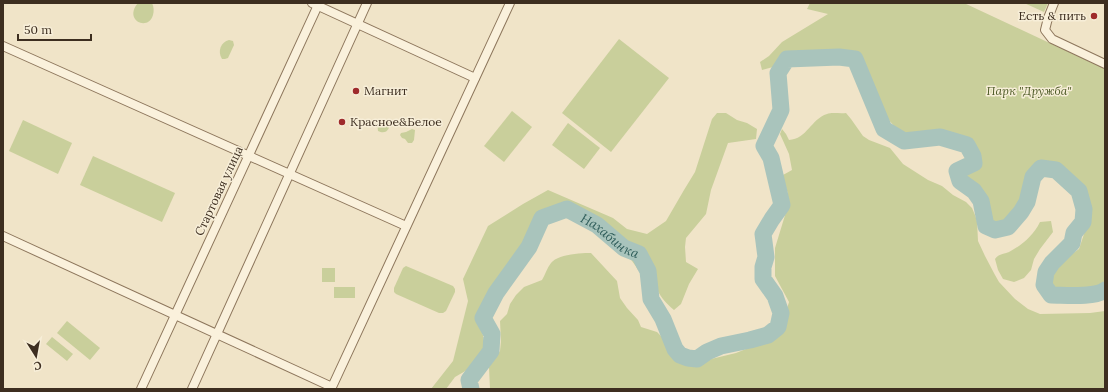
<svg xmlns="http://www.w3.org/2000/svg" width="1108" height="392" viewBox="0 0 1108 392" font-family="Lora,serif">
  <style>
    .green { fill: #c9cf9b }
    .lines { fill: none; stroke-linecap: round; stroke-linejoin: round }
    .river { stroke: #a9c4bc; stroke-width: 17 }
    .street-casing { stroke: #8d765c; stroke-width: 10 }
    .street { stroke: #faf1dc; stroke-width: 8 }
    .poi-dot { fill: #9e2a2b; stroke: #f7eed8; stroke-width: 1.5 }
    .labels { text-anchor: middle; stroke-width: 3; stroke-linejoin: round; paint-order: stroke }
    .poi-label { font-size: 12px; fill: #3d2e20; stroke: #f7eed8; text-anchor: start }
    .park-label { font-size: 12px; font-style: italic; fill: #4d5a26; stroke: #f7eed8 }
    .street-label { font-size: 12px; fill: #3d2e20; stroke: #f7eed8 }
    .water-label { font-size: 13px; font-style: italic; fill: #2f5d5a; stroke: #f7eed8 }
  </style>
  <rect width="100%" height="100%" fill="#f0e4c8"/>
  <g class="green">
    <path d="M138,3h14c2,4 2,8 1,12 -5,17 -30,5 -15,-12z"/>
    <path d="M810,3h154l141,66v215c-10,10 -24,6 -37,5 -4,0 -9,1 -13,2l-7,-9 5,-10 16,-16 10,-7 7,-21 1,-11 -3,-11 -11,-24 -34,-16 -9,6 -4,10 -3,23 -14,18 -9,5 -10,-6 -4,-10 -4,-22 -11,-5 -7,-9 8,-8 5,-10 -2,-10 -9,-8 -22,-7 -11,2 -23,-1 -11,-3 -16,-17 -10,-21 -12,-21 -3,-11 -10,-6 -11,-1 -11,2 -35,10 -18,1 -11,3 -2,-8 9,-6 13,-14 46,-28 -21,-5z"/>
    <path d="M1024,3h24l-4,9z"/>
    <path d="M619,39l50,39 -58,74 -49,-39z"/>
    <path d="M229,40l4,1 1,4 -6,13 -3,1h-3c-5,-8 -1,-17 7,-19z"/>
    <path d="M512,111l20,16 -28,35 -20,-16z"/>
    <path d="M717,113h9l11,7 10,3 10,6 -1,10 -28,4 -17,47 -5,24 -20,24 -1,9 1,15 12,7 -9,15 -8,20 -7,6c-16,-14 -19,-21 -21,-43l-15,3c-12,-21 -41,-48 -65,-56 -7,-2 -14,-2 -22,-1l-8,8 -7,10 -8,8 -5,9 -1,11 -4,11 -7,8 -7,9 -16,16 -7,9v12l4,23 -4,11 -7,8 -19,11 -9,12h-15l22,-28 15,-60 -5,-22 25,-53 35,-22 25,-14 65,28 14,11 20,5 19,-13 18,-31 11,-18 17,-53z"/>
    <path d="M846,113l5,6 12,17 6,4 21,8 13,16 25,16 14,6 11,9 13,7 6,6 3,7 2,6 1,20 7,15 10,19 4,7 16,17 13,10 12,5 50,-1 15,-2v78h-615l-1,-22 11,-16 1,-10 -1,-20 7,-7 3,-10 6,-9 8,-8 18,-7c3,-5 5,-12 9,-17 7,-9 30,-10 40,-10l26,28 3,17 7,10 11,12 3,7 16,5 11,11 6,13 9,8 11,2 13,-6 29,-7 40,-16 7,-15 6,-20 -14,-26v-28l11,-36 2,-18 -4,-13 -1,-6 9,-5 -3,-16 -9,-20 2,-5 4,5 3,6c18,-1 22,-21 38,-26 5,-2 13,0 19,-1z"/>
    <path d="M386,119l3,2c2,8 -3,14 -11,10 -1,-6 1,-11 8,-12z"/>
    <path d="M23,120l49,23 -14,31 -49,-23z"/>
    <path d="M568,123l32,25 -16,21 -32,-24z"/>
    <path d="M412,129l3,1 -1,10 -2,3h-4l-3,-4 -3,-1 -2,-3 1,-2 5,-1z"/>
    <path d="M93,156l82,37 -13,29 -82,-37z"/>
    <path d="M1051,221l2,11 -13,17 -6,10 -3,11 -7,8 -10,4 -11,-3 -5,-9 -3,-11c3,-5 9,-5 14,-7 13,-7 24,-16 31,-30z"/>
    <path d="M406,266l47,20 2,3v3l-9,19 -3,2h-4l-43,-19 -2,-2v-4l9,-20z"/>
    <rect x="322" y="268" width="13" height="14"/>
    <rect x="334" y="287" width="21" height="11"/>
    <path d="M67,321l33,27 -10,12 -33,-27z"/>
    <path d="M52,337l21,17 -6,7 -21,-17z"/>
  </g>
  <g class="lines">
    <path class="river" id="s1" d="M471,389l-2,-9 22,-29 1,-17 -9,-16 13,-25 33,-46 13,-29 25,-9 30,16 27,23 15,6 9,17 3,28 12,20 12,30 5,6 8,3 9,1 10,-7 14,-6 29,-6 18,-5 10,-8 3,-14 -6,-17 -12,-17v-12l3,-10 -3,-23 9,-15 10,-14 -11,-47 -7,-12 17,-36 -3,-37 9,-14 52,-2 16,2 29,70 20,12 36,-4 27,8 6,11 1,7 -17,8 3,10 14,10 7,10 5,25 9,4 13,-3 13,-15 6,-10 6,-25 8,-9 15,2 23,21 5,18 -1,13 -9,11 -2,10 -20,20 -6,9 -2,13 7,10c14,0 43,3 54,-5"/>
    <g class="street-casing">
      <g id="street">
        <path d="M312,3l163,75"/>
        <path d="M1054,3l-6,15 -3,12 7,9 53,25"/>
        <path d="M3,46l403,180"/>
        <path d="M3,236l329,151 178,-384"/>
        <path d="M141,389l178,-386"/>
        <path d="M192,389l175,-386"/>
      </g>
    </g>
    <use href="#street" class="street"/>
  </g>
  <g class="poi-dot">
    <circle cx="1094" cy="16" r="4"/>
    <circle cx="356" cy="91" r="4"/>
    <circle cx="342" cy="122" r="4"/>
  </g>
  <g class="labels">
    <g class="poi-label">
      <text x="1086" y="20" text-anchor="end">Есть &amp; пить</text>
      <text x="364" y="95">Магнит</text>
      <text x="350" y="126">Красное&amp;Белое</text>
    </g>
    <g class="park-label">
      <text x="1029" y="95">Парк "Дружба"</text>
    </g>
    <g class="street-label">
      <text transform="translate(219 191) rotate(-65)" y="4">Стартовая улица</text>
    </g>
    <g class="water-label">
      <text dy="5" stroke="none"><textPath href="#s1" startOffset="275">Нахабинка</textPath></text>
    </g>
  </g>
  <rect width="1108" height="392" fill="none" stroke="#3d2e20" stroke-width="8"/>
  <g transform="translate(36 356) rotate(169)" stroke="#f7eed8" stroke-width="3" paint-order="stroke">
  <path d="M0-3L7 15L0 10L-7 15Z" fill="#3d2e20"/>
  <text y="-6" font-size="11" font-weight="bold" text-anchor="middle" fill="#3d2e20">С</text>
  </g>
  <path d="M18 34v6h73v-6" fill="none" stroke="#3d2e20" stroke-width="2"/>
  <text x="24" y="34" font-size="12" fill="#3d2e20" stroke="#f7eed8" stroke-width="3" paint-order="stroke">50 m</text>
</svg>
